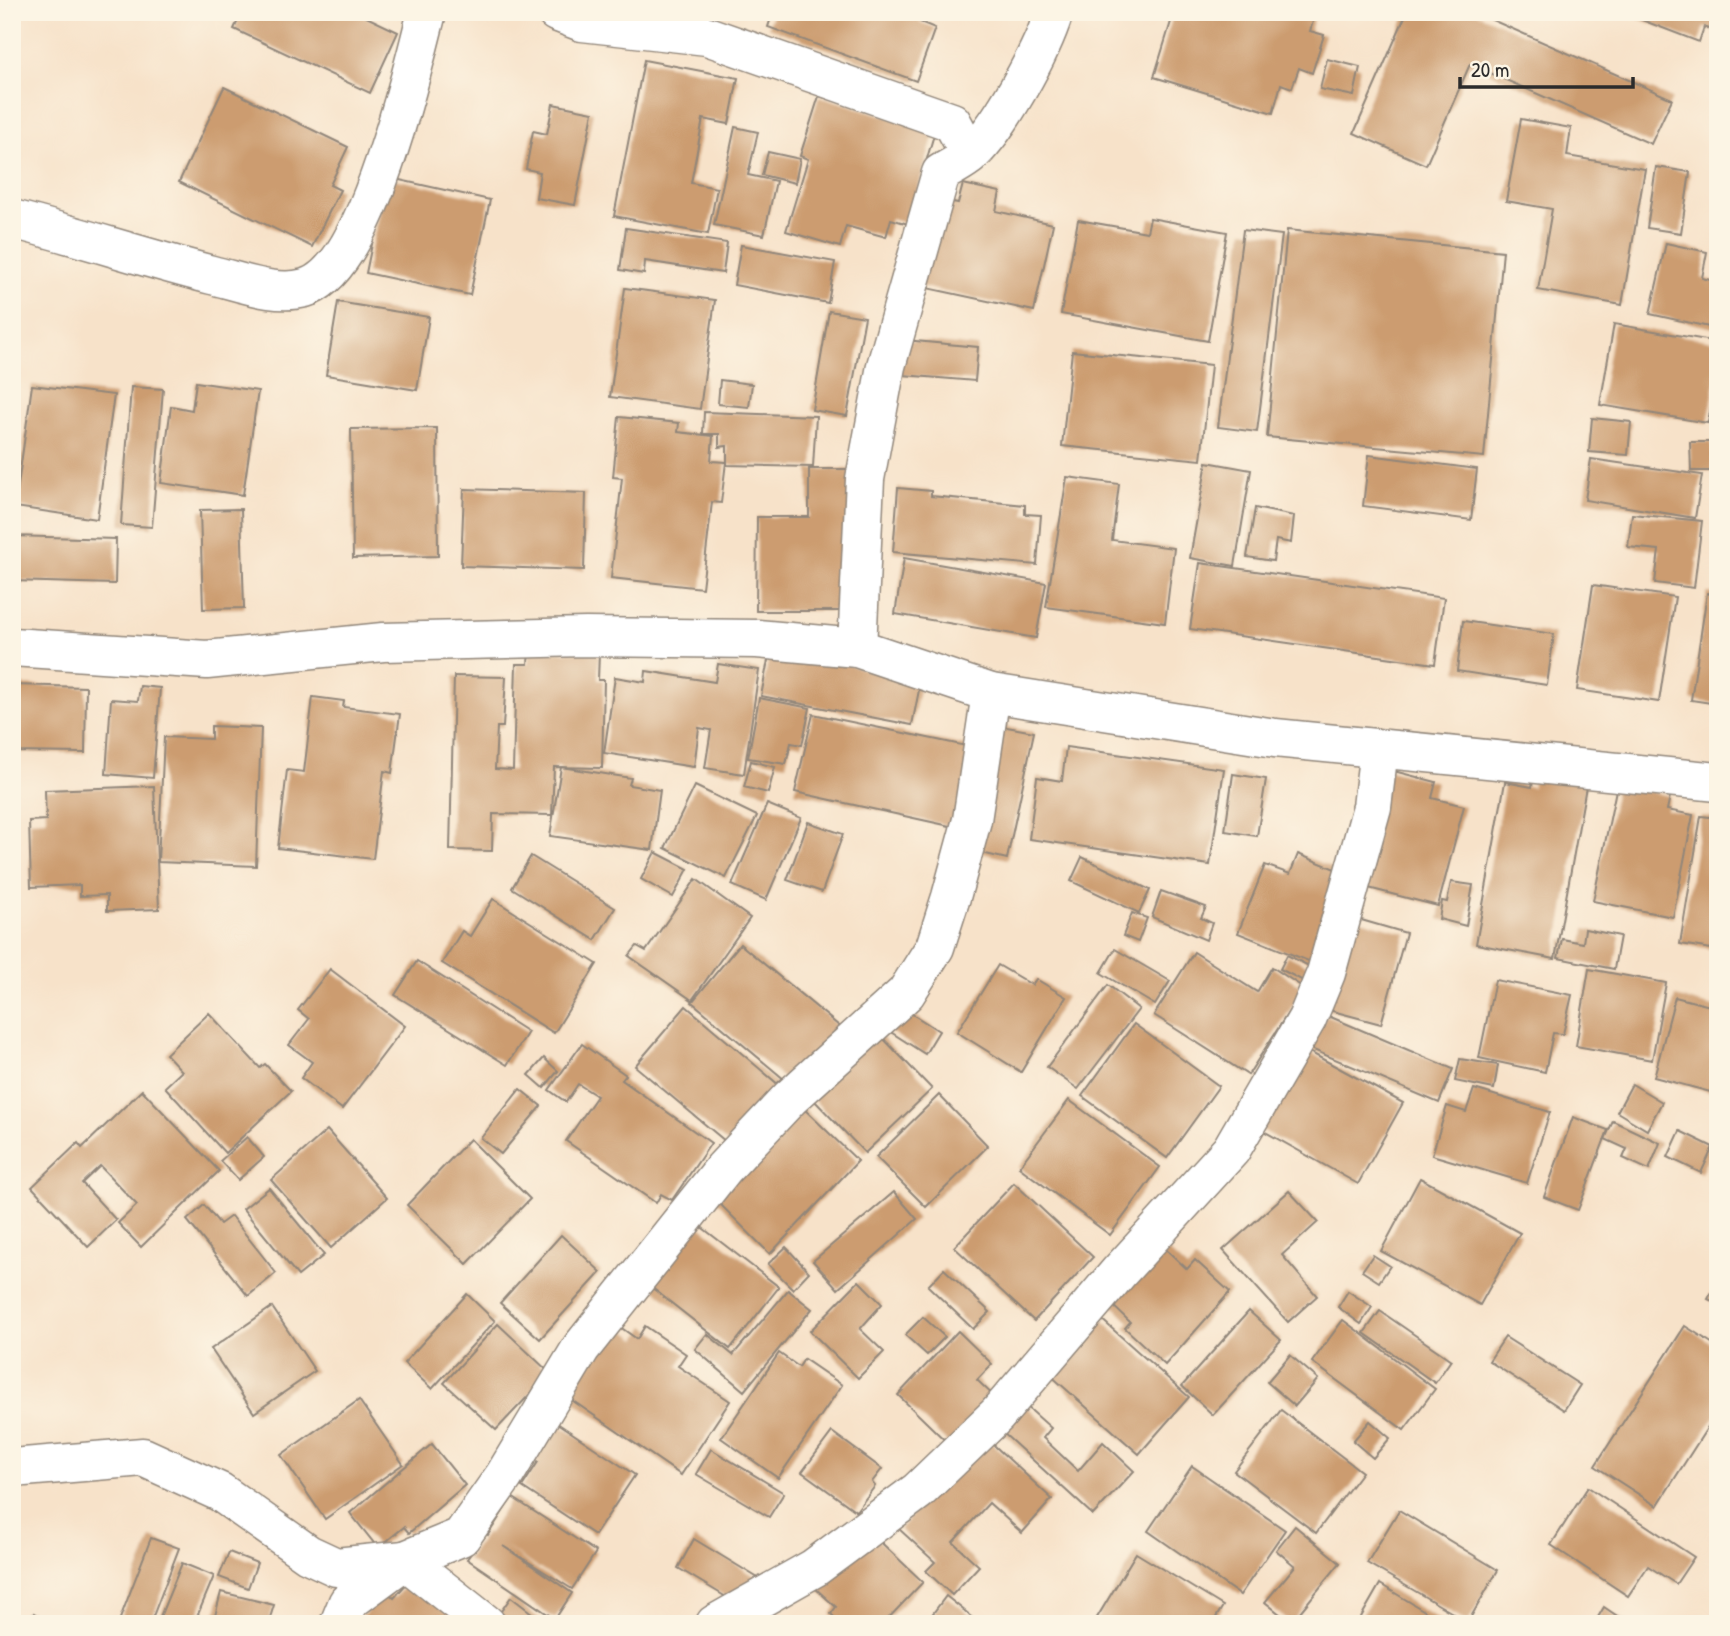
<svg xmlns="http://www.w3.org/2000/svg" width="1730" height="1636" viewBox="0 0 1730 1636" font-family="'Patrick Hand',sans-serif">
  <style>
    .building { fill: #cc9c70 }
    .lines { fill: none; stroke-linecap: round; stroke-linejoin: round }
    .minor-casing { stroke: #91867a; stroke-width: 41 }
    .minor { stroke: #fff; stroke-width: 38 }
  </style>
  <rect width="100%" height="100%" fill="#fcf5e5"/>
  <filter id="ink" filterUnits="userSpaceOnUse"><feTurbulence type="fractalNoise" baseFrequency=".0143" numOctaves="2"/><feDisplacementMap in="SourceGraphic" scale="14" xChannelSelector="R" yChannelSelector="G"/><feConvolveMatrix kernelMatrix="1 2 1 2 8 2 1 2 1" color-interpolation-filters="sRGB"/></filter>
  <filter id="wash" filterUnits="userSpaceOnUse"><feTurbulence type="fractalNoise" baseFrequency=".00686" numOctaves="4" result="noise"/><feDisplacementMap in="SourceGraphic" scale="28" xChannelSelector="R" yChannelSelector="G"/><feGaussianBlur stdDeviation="1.57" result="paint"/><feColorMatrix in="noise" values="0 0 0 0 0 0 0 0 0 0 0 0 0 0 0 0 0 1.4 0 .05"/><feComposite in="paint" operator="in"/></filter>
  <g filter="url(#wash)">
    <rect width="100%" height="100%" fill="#f7e2c9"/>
    <g id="blocks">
      <g class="building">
        <path d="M242,12h114l42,20 -28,61 -136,-64z"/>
        <path d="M773,12h151l-4,10 15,6 -19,53 -148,-54z"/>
        <path d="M1174,12h142l-6,19 14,4 -12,38 -13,-5 -7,20 -11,-4 -8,29 -119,-36z"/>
        <path d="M1407,12h67l198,87 -21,45 -181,-80 -44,101 -72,-32z"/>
        <path d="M1621,12h97v21l-14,-6 -5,15z"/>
        <path d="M1327,59l33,8 -6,29 -34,-7z"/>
        <path d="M644,60l94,18 -9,46 -26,-5 -12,64 26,5 -9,46 -94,-18z"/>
        <path d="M224,87l124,60 -18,38 10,5 -28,57 -133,-65z"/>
        <path d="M819,96l116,35 -27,93 -17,-5 -5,18 -40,-11 -6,21 -54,-16 22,-72 -8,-3z"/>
        <path d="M553,104l40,8 -18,93 -39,-7 4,-26 -14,-3 7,-38 14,3z"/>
        <path d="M1521,119l50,9 -4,28 78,13 -23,136 -84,-15 14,-81 -46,-8z"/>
        <path d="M735,127l23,5 -10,43 28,6 -12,54 -50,-10z"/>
        <path d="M768,152l32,7 -5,24 -33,-8z"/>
        <path d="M1656,167l34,5 -9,61 -34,-5z"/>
        <path d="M386,177l104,23 -20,95 -104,-22z"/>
        <path d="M963,184l37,8 -4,19 57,13 -19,87 -116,-25 19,-87 21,4z"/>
        <path d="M1150,218l77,14 -19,109 -147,-27 17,-94 69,12z"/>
        <path d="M626,228l101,15 -4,30 -78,-12 -1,13 -24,-4z"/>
        <path d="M1243,230l39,5 -25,197 -39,-5z"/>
        <path d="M1287,230l216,21 -19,206 -217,-20z"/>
        <path d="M1666,243l41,9 -5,26 16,4v47l-68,-15z"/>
        <path d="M741,245l94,17 -7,41 -94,-18z"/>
        <path d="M625,288l90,12 -15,109 -90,-12z"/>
        <path d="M338,302l91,15 -12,73 -91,-15z"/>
        <path d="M829,311l36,6 -18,99 -35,-6z"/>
        <path d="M1614,324l104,18v26l-10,55 -108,-18z"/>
        <path d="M894,339l84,8 -3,34 -84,-7z"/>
        <path d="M1072,351l139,14 -10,95 -139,-14z"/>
        <path d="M720,380l32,4 -3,23 -31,-3z"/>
        <path d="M196,382l62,9 -15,104 -82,-12 10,-77 21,4z"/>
        <path d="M32,385l82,10 -17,124 -82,-12z"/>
        <path d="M131,387l32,2 -11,138 -31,-2z"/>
        <path d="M704,412l112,4 -3,51 -86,-2v-19l-8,1v-13h-16z"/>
        <path d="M619,417l60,6 -1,9 35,4 -2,25 15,1 -5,41 -9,-1 -10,86 -91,-10 11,-100 -9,-1z"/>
        <path d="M1592,418l39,4 -3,33 -39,-3z"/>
        <path d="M437,428l1,128 -85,2 -2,-129z"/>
        <path d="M1690,442h22v29h-21z"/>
        <path d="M1369,455l108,14 -6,51 -108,-14z"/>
        <path d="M1591,459l111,16 -7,43 -110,-18z"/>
        <path d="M1207,462l44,8 -16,96 -45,-8z"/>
        <path d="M809,469h41l-1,142h-93l1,-94h52z"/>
        <path d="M1067,477l52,7 -7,56 62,8 -9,75 -119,-16z"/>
        <path d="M898,488l33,3v5l94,9v9l16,1 -4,50 -144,-13z"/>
        <path d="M464,489l122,4 -2,77 -123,-4z"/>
        <path d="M1255,508l39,8 -3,27 -15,-3 -3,21 -26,-4z"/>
        <path d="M241,509l3,99 -41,1 -3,-99z"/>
        <path d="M1632,514l70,7 -8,67 -39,-5 4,-33 -31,-3z"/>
        <path d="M12,536l104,3 -1,45 -103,-3z"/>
        <path d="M904,558l142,25 -10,55 -141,-24z"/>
        <path d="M1200,563l244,35 -9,66 -245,-35z"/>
        <path d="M1593,585l82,12 -16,105 -82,-12z"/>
        <path d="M1707,593l11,1v110l-27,-4z"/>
        <path d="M1463,621l91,13 -7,51 -90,-14z"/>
        <path d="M770,650l151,30 -9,45 -151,-29z"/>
        <path d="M529,651l70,2 -1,27h6l-2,88 -48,-1 -2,48 -59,-1 -1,37 -42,-1 4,-174 52,1 -3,50h-6l-2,42 18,1 3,-106h12z"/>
        <path d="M718,664l41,6 -15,104 -39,-6 6,-38 -12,-2 -5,39 -90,-14 11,-76 30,5 1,-11 69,11z"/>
        <path d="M12,685l74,2 -1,66 -73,-1z"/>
        <path d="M140,686l20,2 -7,90 -47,-4 5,-75 27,2z"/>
        <path d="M313,697l31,4 -1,6 57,7 -8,59 -8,-2 -11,88 -95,-11 9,-78 17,2z"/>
        <path d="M759,698l51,10 -8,37 -11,-2 -5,21 -38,-6z"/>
        <path d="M813,714l163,34 -17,80 -164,-36z"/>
        <path d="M996,725l38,7 -27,127 -38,-9z"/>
        <path d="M211,726l50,2 -5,138 -98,-4 6,-125 47,2z"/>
        <path d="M1066,747l158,22 -14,96 -181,-26 8,-62 25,4z"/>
        <path d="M751,761l24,6 -7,26 -24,-6z"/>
        <path d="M561,767l70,11 -2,7 31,5 -8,60 -102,-14z"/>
        <path d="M1386,769l50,13 -4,16 32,8 -26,100 -81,-21z"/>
        <path d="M1535,772l52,9 -32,178 -79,-15 29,-162 27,5z"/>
        <path d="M1233,774l33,5 -9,57 -32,-5z"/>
        <path d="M1617,785l53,11 -3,14 26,5 -20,102 -80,-16z"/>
        <path d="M154,786l5,123 -52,2v-16l-27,1v-11l-49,2 -2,-66 17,-1 -1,-30z"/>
        <path d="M695,786l62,30 -31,62 -61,-30z"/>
        <path d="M767,804l34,14 -35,82 -34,-15z"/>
        <path d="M1701,816l17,2v132l-38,-6z"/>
        <path d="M808,822l35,12 -21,58 -35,-12z"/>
        <path d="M655,852l33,17 -15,28 -32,-18z"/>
        <path d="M1298,854l47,19 -34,89 -73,-29 27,-68 25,9z"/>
        <path d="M531,856l84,52 -20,32 -83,-52z"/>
        <path d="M1082,857l68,33 -11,23 -68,-32z"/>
        <path d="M696,879l54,39 -58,82 -63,-44 8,-10 9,5z"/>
        <path d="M1451,882l22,3 -7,41 -27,-7 3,-18 5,1z"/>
        <path d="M1161,891l45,16 -5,11 11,5 -6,17 -54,-23z"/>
        <path d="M493,899l104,65 -43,69 -112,-70 20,-32 8,5z"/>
        <path d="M1132,913l15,5 -9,24 -15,-6z"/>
        <path d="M1351,917l55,16 -25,91 -56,-15z"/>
        <path d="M1585,929l35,7 -6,33 -56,-11 4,-19 21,4z"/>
        <path d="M740,944l99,82 -48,59 -99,-83z"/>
        <path d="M1115,949l55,32 -15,24 -54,-32z"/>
        <path d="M1194,952l63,40 15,-25 32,21 -56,87 -94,-60z"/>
        <path d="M1287,955l36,18 -8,14 -35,-18z"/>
        <path d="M417,961l111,71 -21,33 -112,-70z"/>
        <path d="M998,965l34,20 4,-6 30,18 -45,75 -64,-40z"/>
        <path d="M330,969l75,57 -63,83 -41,-31 11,-16 -23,-17 20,-26 -11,-9z"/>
        <path d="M1589,969l77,14 -14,77 -76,-14z"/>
        <path d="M1495,980l77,15 -9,39 -10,-1 -8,39 -66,-14z"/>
        <path d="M1108,985l31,24 -61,80 -31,-22z"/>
        <path d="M1675,997l43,11v86l-64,-17z"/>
        <path d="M686,1006l94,80 -49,60 -96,-80z"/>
        <path d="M901,1007l38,24 -14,23 -39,-25z"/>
        <path d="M209,1013l51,55 5,-4 26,27 -66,62 -60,-66 17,-16 -16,-17z"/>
        <path d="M1326,1015l127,54 -14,34 -128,-54z"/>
        <path d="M1134,1024l85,62 -52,72 -85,-62z"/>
        <path d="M878,1033l54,56 -67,64 -54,-56z"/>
        <path d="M582,1044l44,31 -4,5 89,63 -39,57 -11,-6 -5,9 -90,-62 31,-45 -19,-12 -12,18 -17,-12z"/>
        <path d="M1304,1049l99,54 -45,81 -98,-55z"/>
        <path d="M544,1058l14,13 -14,17 -15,-13z"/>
        <path d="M1460,1059l38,6 -4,24 -39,-8z"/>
        <path d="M1632,1084l30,18 -15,28 -30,-18z"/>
        <path d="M520,1089l21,17 -40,48 -20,-16z"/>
        <path d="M1474,1089l76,23 -23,71 -95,-28 15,-49 19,6z"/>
        <path d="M142,1090l77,81 -78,76 -23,-24 19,-18 -37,-39 -18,17 34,37 -28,27 -56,-60 46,-44 4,5z"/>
        <path d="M939,1095l49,51 -62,61 -50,-50z"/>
        <path d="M1069,1100l91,67 -50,68 -91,-68z"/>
        <path d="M798,1103l60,58 -88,93 -60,-60z"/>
        <path d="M1573,1117l35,13 -30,80 -34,-13z"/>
        <path d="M1613,1121l47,22 -11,27 -26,-12 4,-9 -22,-10z"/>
        <path d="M327,1130l60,68 -56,50 -60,-68z"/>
        <path d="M1680,1131l33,16 -12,26 -33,-16z"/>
        <path d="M247,1137l17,20 -26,23 -18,-19z"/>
        <path d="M470,1139l60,60 -63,65 -60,-59z"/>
        <path d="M1420,1178l100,55 -40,72 -99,-54z"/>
        <path d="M1014,1183l79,74 -59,64 -80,-74z"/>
        <path d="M269,1188l55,67 -26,21 -55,-67z"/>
        <path d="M1289,1191l29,31 -36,33 35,41 -29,26 -65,-72z"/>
        <path d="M894,1192l23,27 -79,70 -25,-28z"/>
        <path d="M204,1205l16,19 11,-8 45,57 -28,23 -61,-76z"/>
        <path d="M695,1222l84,65 -49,62 -84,-66z"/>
        <path d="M561,1235l40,37 -61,67 -40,-36z"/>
        <path d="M1158,1242l29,27 8,-9 35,32 -65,73 -40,-37 5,-6 -23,-22z"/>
        <path d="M786,1247l23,25 -16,17 -25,-25z"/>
        <path d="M1373,1255l17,11 -11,16 -17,-11z"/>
        <path d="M944,1269l46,43 -17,17 -45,-43z"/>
        <path d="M859,1281l23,23 -22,25 24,23 -26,26 -48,-47z"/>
        <path d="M1718,1281v23l-10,-5z"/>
        <path d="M788,1290l24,19 -68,82 -49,-42 12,-15 26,21z"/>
        <path d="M1348,1291l24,16 -11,17 -23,-17z"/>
        <path d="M467,1294l28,27 -63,68 -28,-26z"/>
        <path d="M272,1307l43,64 -61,42 -43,-64z"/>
        <path d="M1249,1311l32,29 -68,75 -31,-29z"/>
        <path d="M1380,1311l71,49 -16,23 -71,-50z"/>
        <path d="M923,1317l22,20 -18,18 -22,-20z"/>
        <path d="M1099,1317l90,80 -50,57 -90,-80z"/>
        <path d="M609,1319l28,20 8,-13 41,28 -8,12 52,35 -49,74 -121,-83z"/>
        <path d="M1343,1320l92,69 -31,41 -92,-68z"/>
        <path d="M498,1324l52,49 -54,57 -52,-47z"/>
        <path d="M1685,1326l33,21v64l-61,95 -62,-40z"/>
        <path d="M958,1331l34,33 -15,16 25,24 -45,48 -59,-57z"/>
        <path d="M1505,1337l75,48 -16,25 -75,-49z"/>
        <path d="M779,1353l20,14 5,-8 38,26 -64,93 -57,-40z"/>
        <path d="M1290,1355l28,24 -23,27 -28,-24z"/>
        <path d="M359,1400l44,64 -78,55 -44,-64z"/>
        <path d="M1025,1405l26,23 -8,10 35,33 25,-29 31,29 -41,44 -92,-84z"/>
        <path d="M1281,1410l81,62 -46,61 -82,-62z"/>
        <path d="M551,1419l84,56 -40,60 -73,-48 16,-25 -11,-8z"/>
        <path d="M1370,1421l20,17 -17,20 -20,-17z"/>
        <path d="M832,1432l50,37 -10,13 3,4 -19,25 -54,-39z"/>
        <path d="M984,1436l68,63 -30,34 -33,-30 -36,39 26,24 -27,29 -26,-24 9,-9 -36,-33z"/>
        <path d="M432,1444l33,41 -56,48 -5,-6 -26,21 -28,-35z"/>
        <path d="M711,1449l73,44 -15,24 -73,-43z"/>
        <path d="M1192,1466l93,64 -45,65 -92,-64z"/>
        <path d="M1588,1487l106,70 -18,27 -28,-18 -20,30 -77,-51z"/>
        <path d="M512,1497l84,55 -24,37 -69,-43 69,47 -17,26 -88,-60 19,-26 2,2z"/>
        <path d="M1399,1510l99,60 -30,52 -101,-59z"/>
        <path d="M1295,1526l45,37 -49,60 -26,-21 30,-36 -19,-16z"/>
        <path d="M869,1531l54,51 -40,42h-42l-10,-10 5,-7 -21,-19z"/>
        <path d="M151,1538l28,10 -29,76h-32z"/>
        <path d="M694,1539l64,39 -17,28 -63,-38z"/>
        <path d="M229,1552l28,11 -9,25 -29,-11z"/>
        <path d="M1136,1553l87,53 -11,18h-112l-5,-3z"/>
        <path d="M182,1563l32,13 -20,48h-37z"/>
        <path d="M415,1574l57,50h-116l29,-34 9,8z"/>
        <path d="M1380,1584l66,40h-89z"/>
        <path d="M221,1592l53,13 -5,16 9,3h-65z"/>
        <path d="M946,1596l35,28h-56z"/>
        <path d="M511,1597l35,27h-54z"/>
        <path d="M1604,1607l25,17h-35z"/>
        <path d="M34,1613l17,11h-24z"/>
      </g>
    </g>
  </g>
  <g filter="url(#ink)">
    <use href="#blocks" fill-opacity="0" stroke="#91867a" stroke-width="2"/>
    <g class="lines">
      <g class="minor-casing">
        <g id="minor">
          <path d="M556,12l26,10 125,14 245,86 18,33"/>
          <path d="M12,219c67,17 133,39 200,56 29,7 64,21 93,13 62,-18 107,-217 122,-276"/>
          <path d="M12,647l195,13 176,-18 203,-5 171,2 100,9 134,45 284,45 443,44"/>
          <path d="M857,648l8,-169 21,-113 55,-193c9,-5 19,-10 28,-17 30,-26 73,-105 85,-144"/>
          <path d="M12,1468l131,-11 77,35 88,62 28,13 69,-7 81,64"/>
          <path d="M339,1624l9,-22 57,-42 56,-23 43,-61 77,-128 143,-180 66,-70 116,-105 29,-46 16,-50 21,-77 19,-127"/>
          <path d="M715,1624l99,-56 104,-77 79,-76 122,-143 112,-122 76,-131 19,-46 46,-166 7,-58"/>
        </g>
      </g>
      <use href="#minor" class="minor"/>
    </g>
  </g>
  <rect width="1730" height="1636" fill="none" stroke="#fcf5e5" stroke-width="42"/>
  <path d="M1460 77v10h173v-10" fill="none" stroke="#2b2b2b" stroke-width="3.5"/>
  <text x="1471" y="77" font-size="21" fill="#2b2b2b" stroke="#fcf5e5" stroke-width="5" paint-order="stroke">20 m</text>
</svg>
